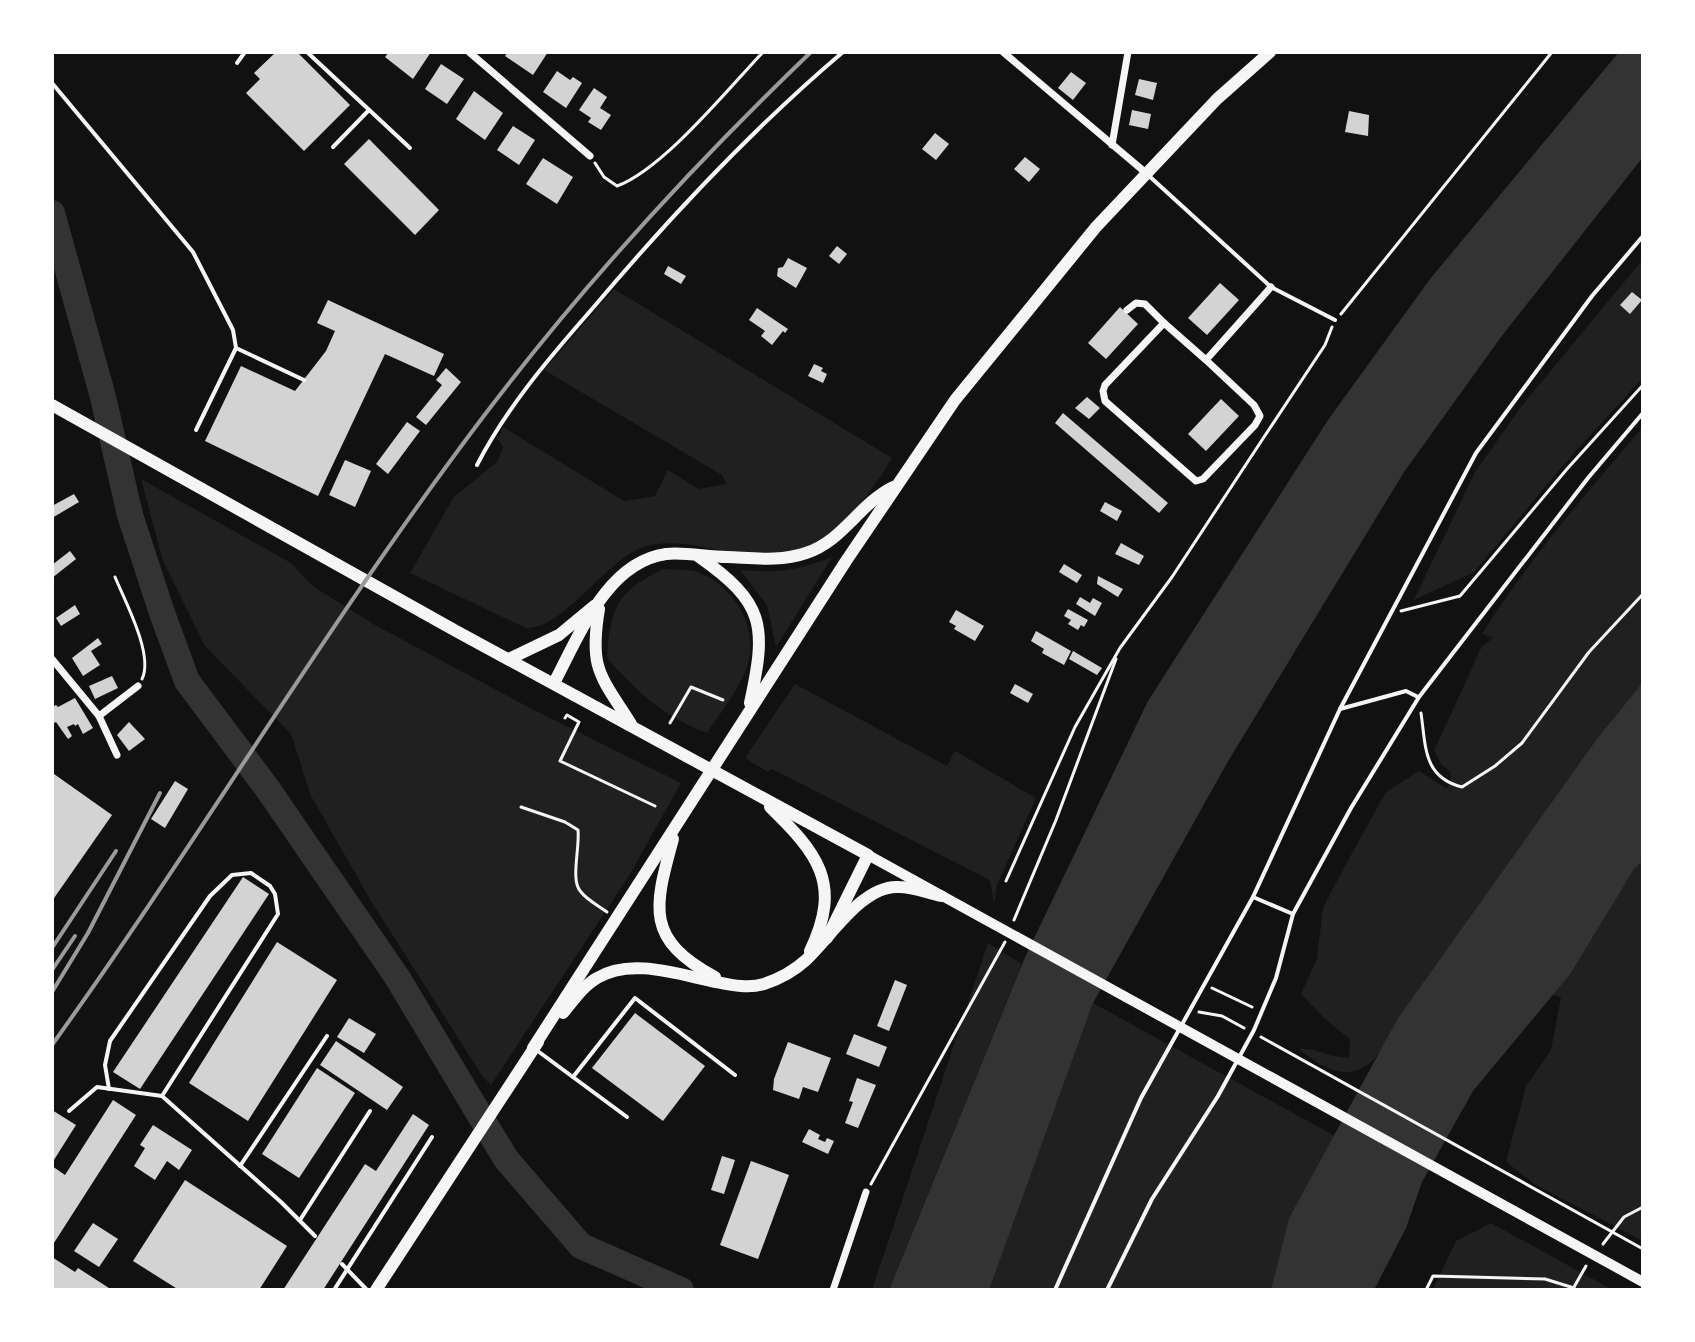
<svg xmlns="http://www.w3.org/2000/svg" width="1695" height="1342" viewBox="0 0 1695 1342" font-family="Commissioner,sans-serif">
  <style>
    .green { fill: #202020 }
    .water { fill: #333 }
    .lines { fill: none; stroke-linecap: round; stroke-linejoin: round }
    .river { stroke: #333; stroke-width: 26 }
    .building { fill: #d3d3d3 }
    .path { stroke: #f5f5f5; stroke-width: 3 }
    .service { stroke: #f5f5f5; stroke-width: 4 }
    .minor { stroke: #f5f5f5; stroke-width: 7 }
    .secondary { stroke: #f5f5f5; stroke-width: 10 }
    .primary { stroke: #f5f5f5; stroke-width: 12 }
    .rail { stroke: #9a9a9a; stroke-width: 4 }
  </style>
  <rect width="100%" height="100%" fill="#111"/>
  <g class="green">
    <path d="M1643,259v119l-72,78 -97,116 -60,28 61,-128 46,-65z"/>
    <path d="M614,289l278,169c-15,26 -54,81 -82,90 -32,11 -65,7 -97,1 -22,-5 -52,-10 -74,0 -37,16 -77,81 -113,79l-116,-55 44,-76 43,-35 6,-15 -5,-7 5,-13 121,74 31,-5 13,-26 31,19 27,-5 -4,-9 -178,-105z"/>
    <path d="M1643,427v255l-47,58 -198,278c-7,12 -12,29 -22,39 -25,28 -53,12 -77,-8 16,-2 31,9 50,9l1,-19 -25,-20 -24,-25 16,-35 6,-51 22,-42 41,-74 33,-21 28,18 4,-11 -1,-7 -9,-7 -7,-13 48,-105 11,-8 -11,-4c47,-74 104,-141 161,-207z"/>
    <path d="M141,479l150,84 23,24 61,38 157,84 149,74 -51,91 -139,211 -8,-8 -112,-176 -60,-105 -20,-62 -86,-88 -42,-85z"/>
    <path d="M832,557l-56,90 -9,-42 -27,-35c39,3 56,1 92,-13z"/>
    <path d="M663,569c10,1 22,0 31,2 37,11 65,54 54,92 -7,25 -27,49 -41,70 -43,-16 -70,-41 -100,-75 4,-50 9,-66 56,-89z"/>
    <path d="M795,684l152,82 8,-15 81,47 -39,87 -3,19 -4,-24 -218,-111 -4,3 -23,-14z"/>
    <path d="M1643,861v380l-107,-56 -30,-23 20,-76 25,-36 10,-53 -9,-2 19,-22 63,-104z"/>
    <path d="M988,943l34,21 -133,326h-17z"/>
    <path d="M1093,1003l242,133 -46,82 -18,72h-282z"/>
    <path d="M1491,1223l122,67h-180l23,-49z"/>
  </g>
  <g class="water">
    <path d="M1619,52h24v105l-142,180 -97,135 -177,291 -134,240 -104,287h-100l137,-335 122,-254 180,-281 102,-141z"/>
    <path d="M1643,682v179l-9,8 -63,104 -98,118 -51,91 -16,46 -32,62h-103l18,-72 109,-200 198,-278z"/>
  </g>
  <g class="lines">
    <path class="river" d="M52,213l51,184 27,118 32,98 25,68 80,107 130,189 109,182 75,87 100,44"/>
  </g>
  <g class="building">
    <path d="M276,52h21l53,53 -46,46 -58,-58 14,-14 -6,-6z"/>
    <path d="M389,52h42l-18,27 -28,-22z"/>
    <path d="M508,52h40l-15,23 -28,-19z"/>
    <path d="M441,64l23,15 -17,25 -22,-15z"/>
    <path d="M557,71l13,9 3,-3 9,6 -16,25 -23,-16z"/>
    <path d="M1071,72l15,11 -13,17 -15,-12z"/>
    <path d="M1139,79l18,4 -4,17 -18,-5z"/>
    <path d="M594,88l13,9 -7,11 11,7 -10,15 -13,-8 3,-4 -12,-8z"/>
    <path d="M474,91l29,22 -18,27 -29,-21z"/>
    <path d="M1132,110l19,4 -3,15 -19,-4z"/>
    <path d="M1349,111l20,4 -1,21 -23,-4z"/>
    <path d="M513,126l22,14 -16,25 -22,-15z"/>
    <path d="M935,133l14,11 -13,16 -14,-11z"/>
    <path d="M369,139l70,71 -24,25 -71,-71z"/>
    <path d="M1025,157l15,12 -11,13 -15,-13z"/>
    <path d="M543,158l30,19 -16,27 -31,-20z"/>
    <path d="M837,246l10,8 -8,10 -10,-8z"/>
    <path d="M788,258l19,10 -11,20 -19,-12 1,-8 5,-1z"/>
    <path d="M668,266l18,10 -5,8 -17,-10z"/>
    <path d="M1220,283l19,17 -32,35 -19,-17z"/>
    <path d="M1632,292l10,8 -12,14 -10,-9z"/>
    <path d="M328,300l116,54 -10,22 -49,-22 -67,142 -113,-55 36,-75 54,25 31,-40 9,-20 -18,-8z"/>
    <path d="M1120,307l18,17 -32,35 -18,-16z"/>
    <path d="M757,308l31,21 -3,4 -2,-2 -11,14 -11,-9 4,-5 -16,-11z"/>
    <path d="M814,364l9,4 -2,3 6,3 -4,9 -15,-7z"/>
    <path d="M446,368l15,14 -35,43 -10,-8 26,-32 -6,-5z"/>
    <path d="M1087,397l13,11 -11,11 -14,-11z"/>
    <path d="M1221,399l18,17 -33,35 -18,-17z"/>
    <path d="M1063,413l105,90 -9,10 -104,-90z"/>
    <path d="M407,422l13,9 -32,43 -12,-10z"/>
    <path d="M345,460l26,11 -16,36 -26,-12z"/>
    <path d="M74,494l5,8 -27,16v-12z"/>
    <path d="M1105,502l17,9 -5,10 -17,-10z"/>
    <path d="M1121,543l23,13 -5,9 -24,-11z"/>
    <path d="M70,551l6,8 -24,19v-13z"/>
    <path d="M1064,564l18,11 -5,8 -18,-11z"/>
    <path d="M1098,576l25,13 -5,8 -21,-13z"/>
    <path d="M1080,597l10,6 3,-5 9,5 -7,13 -19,-12z"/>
    <path d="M75,605l5,9 -19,12 -5,-8z"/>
    <path d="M1068,609l20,11 -4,7 -3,-2 -3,5 -10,-6 3,-4 -7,-4z"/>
    <path d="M956,610l28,16 -9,15 -21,-12 2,-3 -7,-4z"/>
    <path d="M1036,631l35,20 -7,14 -22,-12 2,-4 -13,-8z"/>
    <path d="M98,638l4,6 -11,7 9,14 -17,11 -11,-18z"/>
    <path d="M1073,651l29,17 -5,7 -28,-16z"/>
    <path d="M112,676l6,12 -23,11 -6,-13z"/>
    <path d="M1015,684l18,10 -5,9 -18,-10z"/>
    <path d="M75,698l18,30 -10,6 -5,-10 -3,2 -1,-2 -7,3 5,9 -4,3 -12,-17 -4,2v-17l4,-2 2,2z"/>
    <path d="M129,722l16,17 -16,12 -12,-16z"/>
    <path d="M54,774l58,41 -60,86v-125z"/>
    <path d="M175,781l13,8 -23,39 -14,-9z"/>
    <path d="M243,877l26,17 -129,195 -27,-17z"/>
    <path d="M277,942l60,38 -89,141 -59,-38z"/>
    <path d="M895,980l12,5 -18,46 -12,-5z"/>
    <path d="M635,1013l70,53 -42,55 -71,-53z"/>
    <path d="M349,1018l27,16 -12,19 -27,-16z"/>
    <path d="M854,1034l33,13 -8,20 -33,-13z"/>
    <path d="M336,1041l67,46 -16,23 -67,-45z"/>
    <path d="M788,1042l43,16 -13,34 -15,-5 -4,12 -26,-9 1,-11z"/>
    <path d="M317,1068l38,25 -56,85 -37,-24z"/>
    <path d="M857,1078l19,7 -18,43 -13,-5 8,-21 -4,-1z"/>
    <path d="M113,1100l23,15 -84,131v-80l13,9z"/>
    <path d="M52,1110l24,15 -24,38z"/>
    <path d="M413,1114l16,11 -106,165h-40l82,-126 11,7z"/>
    <path d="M153,1125l39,25 -13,20 -12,-9 -12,19 -21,-14 11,-18 -5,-3z"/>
    <path d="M809,1129l11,6 -2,4 7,3 2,-4 7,3 -6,13 -26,-12z"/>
    <path d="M722,1156l13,4 -11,34 -13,-4z"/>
    <path d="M751,1161l38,14 -31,84 -38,-14z"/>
    <path d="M185,1180l102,66 -28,44h-80l-46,-29z"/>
    <path d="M93,1223l25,16 -19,28 -25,-16z"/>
    <path d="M52,1257l23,15 3,-4 34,22h-60z"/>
  </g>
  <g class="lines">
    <g class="path">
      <path d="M595,163l9,14 13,9c46,-17 110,-96 146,-134"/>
      <path d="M1341,314l211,-262"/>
      <path d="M115,577c10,24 39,78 27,102"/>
      <path d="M1401,611l59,-15 107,-127 76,-84"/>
      <path d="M1421,713c5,34 2,64 41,74l33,-21 27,-23 67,-91 54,-58"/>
      <path d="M565,718l2,-3 12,7 -19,39 95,45"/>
      <path d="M670,723l21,-36 32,13"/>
      <path d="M521,807l44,15 13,8c2,18 -8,51 3,62 6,8 18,14 26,20"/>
      <path d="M1006,881l69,-154 45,-79 52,-71 92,-140 61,-92 7,-18"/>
      <path d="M1014,920l42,-100 60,-161"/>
      <path d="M1212,988l40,19"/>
      <path d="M1199,1012l23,4 22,12"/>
      <path d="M1261,1037l382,212"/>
      <path d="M871,1184l134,-242"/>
      <path d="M1603,1244l21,-27 19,-10"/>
      <path d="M1574,1287l12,-21"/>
      <path d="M1426,1290l7,-14 112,3 29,9"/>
    </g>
    <g class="service">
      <path d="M307,52l103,96"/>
      <path d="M237,63l8,-11"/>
      <path d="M52,83l141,169 40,78 3,18 68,32"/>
      <path d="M333,147l36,-37"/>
      <path d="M1148,175l123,112 64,33"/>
      <path d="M196,430l40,-82"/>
      <path d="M477,465c30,-58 72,-107 115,-156 77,-91 160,-180 251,-257"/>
      <path d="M1340,709l66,-18 12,6"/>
      <path d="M1253,897l40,17"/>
      <path d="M535,1049l92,68"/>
      <path d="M573,1077l62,-79 100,77"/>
      <path d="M109,1089l-4,-24 5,-24 100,-145 22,-21 19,-2 19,13 5,8 3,20 -116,182 119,106 34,34"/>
      <path d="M69,1111l28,-24 65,9"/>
      <path d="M240,1166l87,-130"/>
      <path d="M300,1220l70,-109"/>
      <path d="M342,1264l25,26"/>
      <path d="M334,1290l98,-153"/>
      <path d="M1055,1290l86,-192 112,-201 87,-188 136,-256 116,-157 51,-60"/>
      <path d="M1107,1290l45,-91 66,-103 36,-66 22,-52 17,-64 58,-106 68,-111 169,-219 55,-65"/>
    </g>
    <g class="minor">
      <path d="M469,52l121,104"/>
      <path d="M1003,52l143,121"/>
      <path d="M1112,145l16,-93"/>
      <path d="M1127,310l9,-7 9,1 19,19"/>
      <path d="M1206,360l-42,-37 -59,62 -2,6 2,10 91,80 7,-2 52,-54 5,-9 -6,-11 -48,-45 65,-73"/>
      <path d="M52,659l47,57 39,-30"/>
      <path d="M99,716l18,39"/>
      <path d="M833,1290l33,-98"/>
    </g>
    <path class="secondary" d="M868,855l775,427"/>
    <g class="primary">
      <path d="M52,405l404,226 412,224 -41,83"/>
      <path d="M698,556c67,47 69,69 52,147"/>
      <path d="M599,609c-10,60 1,66 32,115"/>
      <path d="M509,659l50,-24 35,-29"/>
      <path d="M554,683c25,-47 53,-121 112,-129 20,-2 41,3 61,3 27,1 53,5 79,-4 37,-12 53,-49 87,-66"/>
      <path d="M770,807c47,46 73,76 40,144"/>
      <path d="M673,839c-19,69 -28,100 42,138"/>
      <path d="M563,1013c10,-12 20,-27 34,-35 34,-21 83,-3 119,4 15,3 33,7 48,2 15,-5 30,-13 42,-24 24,-22 57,-76 93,-73 14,0 28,6 42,9"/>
      <path d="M533,1048l313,-487 109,-161 141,-173 121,-128 53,-47"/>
      <path d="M376,1290l162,-248"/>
    </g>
    <g class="rail">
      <path d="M52,948l64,-97"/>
      <path d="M52,970l23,-34"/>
      <path d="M52,992l36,-59 72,-140"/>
      <path d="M52,1045c148,-206 278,-426 431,-628 99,-131 209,-251 328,-365"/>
    </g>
  </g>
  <rect width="1695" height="1342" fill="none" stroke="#ffffff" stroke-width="108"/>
</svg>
